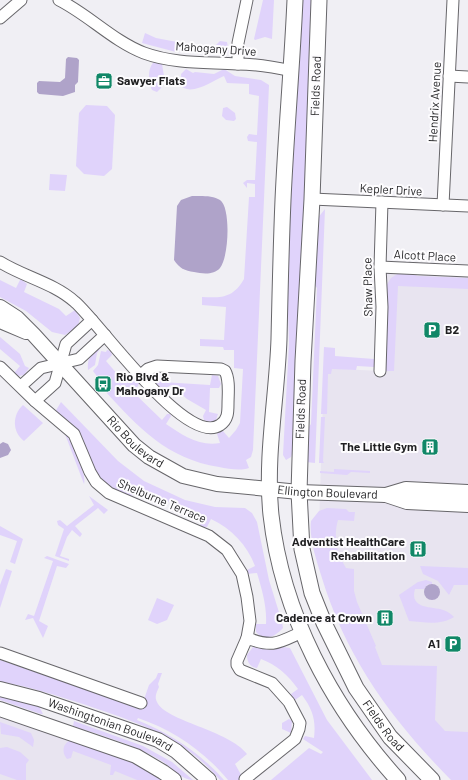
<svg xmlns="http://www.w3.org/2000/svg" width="468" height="780" viewBox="0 0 468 780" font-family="Barlow,sans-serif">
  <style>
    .built { fill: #e8e4f0 }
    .green { fill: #e0d3fb }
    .water { fill: #afa3c9 }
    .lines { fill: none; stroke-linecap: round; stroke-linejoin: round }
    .minor-casing { stroke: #67666a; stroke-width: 13 }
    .tertiary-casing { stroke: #67666a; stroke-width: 16 }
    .secondary-casing { stroke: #67666a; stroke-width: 17 }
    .minor { stroke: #fff; stroke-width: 11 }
    .tertiary { stroke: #fff; stroke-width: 14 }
    .secondary { stroke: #fff; stroke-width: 15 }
    .labels { text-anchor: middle; stroke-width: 4; stroke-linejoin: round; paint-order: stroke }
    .street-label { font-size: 12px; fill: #1f1f21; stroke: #fdfcfe }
    .poi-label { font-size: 12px; font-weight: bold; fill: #1f1f21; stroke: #fdfcfe; text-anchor: end }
  </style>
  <rect width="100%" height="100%" fill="#f0eff4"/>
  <g class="built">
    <path d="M381,267l87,3v509l-90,-103 -59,-150 5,-158 55,3z"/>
    <path d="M0,709l173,71h-173z"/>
  </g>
  <g class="green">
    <path d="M263,0h11l-2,39 -7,-2 -10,3 -1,-1z"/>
    <path d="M301,0h13l-21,451 -2,6 -5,3 -3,-5 6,-112 -2,-61z"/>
    <path d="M145,33l11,5 21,4 -1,10 -34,-9z"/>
    <path d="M220,41l7,1 1,5h2l-2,6 -6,3 -1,-3 -5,-1v-7z"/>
    <path d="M155,61l7,3 2,12 -3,12 -4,4 -5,-2c-4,-8 -5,-23 3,-29z"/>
    <path d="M186,69l7,4 2,-1 19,2 10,-5 11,7 26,4 8,5 -16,365 -2,7 -5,3 3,8c-9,3 -20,1 -30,-1 -52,-8 -81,-40 -114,-76l-3,-4 4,-3 -4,-1 -9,-12 5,-6 3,-14 5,1 1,-2 4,1 1,4 -6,6 19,22 8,-6 6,6 -1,3 -6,5 30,29 5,-6h3l1,2 -5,8c16,11 34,23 54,19l-3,-9 2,-2 4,-1 6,7 7,-8 4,-7 3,-54 -9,-1v-18h-10l-1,-3 -23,-1v-7l24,1 2,-33 -24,-2v-8c20,1 31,1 42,-18l5,-82h6v-13l-8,-1v5l-4,-5 4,-3h8l2,-38 -9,-1 -1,-4 2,-3 8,1 2,-39 -10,-2v-10l-22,-1 -3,-7c-12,5 -30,19 -42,11l-1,-13z"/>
    <path d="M86,105l21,1 8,9 -3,54 -8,7 -20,-2 -8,-8 3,-53z"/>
    <path d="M227,107l8,6 1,6 -2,2 -8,-1 -4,-4 1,-8z"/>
    <path d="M50,174l17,1 -2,16 -16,-1z"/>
    <path d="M325,209l-10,254 -9,-1 1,-32 4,-6 6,-136 -3,-4 3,-65z"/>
    <path d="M399,273h14l4,3 51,2v11l-70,-3 -4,85h-9l1,-85 5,-8z"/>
    <path d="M0,280l16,8 4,-8h2l5,4 -3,8 35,17 7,7 9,-6 5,8 -2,8 -13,9 -13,-3 -26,-21 -26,-14z"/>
    <path d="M0,337l20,17 5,12 4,2 -5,7 -5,1 -4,-2v-2l5,-6 -20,-17z"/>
    <path d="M324,347l11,1v8l39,3v8l-17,-1 -1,4 -24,-1 -1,5h-3l-1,40h-6z"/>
    <path d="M100,349l-3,4 -2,12 -7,5c-1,-10 2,-18 12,-21z"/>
    <path d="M160,372l2,10 48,3 2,-10 6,1 3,8 -2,4h-9l-1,24 9,2 -2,6 -6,2 -6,-2 -1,-4 3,-6 -19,-11 -16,-14 -9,6 -10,-13 2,-5z"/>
    <path d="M61,402l57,59 26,20 41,19 30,7 30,1 7,5 5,9 12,58 13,42 1,6c-7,8 -18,14 -27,4v-8h10c1,-18 -4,-34 -9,-51l-10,1v-4l8,-4c-8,-21 -23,-37 -44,-47l-4,8h-6l-1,-3 3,-8 -67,-28 -3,7 -3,1c-11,-4 -22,-8 -29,-17 -10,-12 -12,-26 -18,-39 -5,-13 -17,-21 -28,-28z"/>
    <path d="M23,405l20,18 -19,18c-12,-9 -12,-26 -1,-36z"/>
    <path d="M321,417h4l-2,44 1,2h-5z"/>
    <path d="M65,434c7,6 22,41 19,50z"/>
    <path d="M334,469l36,2v2l-19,-1 -4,3 -27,-2v-2l14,1z"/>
    <path d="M89,496l19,14 -4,4 -6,-6 -23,18 7,8 -2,3 -8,-7 -5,7 -7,19 9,3v2l-14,-5 9,-27 -6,-4 -1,-4 3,-1 7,6 27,-21z"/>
    <path d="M327,508l19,1 3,3h6l-1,9 -16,-1c-5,17 -1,33 8,48l8,1v22l3,11 19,44 -1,1 7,18 55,1 -2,54 10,11 23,1v48h-17c-60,-61 -105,-122 -130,-205 -5,-16 -12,-37 -10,-54l8,-10z"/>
    <path d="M0,526l23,13 -8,25 -5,-2 7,-21 -17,-6z"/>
    <path d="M47,556l22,8 -3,4 -9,-2 -18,55 9,5 -5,12 -10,-20 -8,2 3,-6 6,2 19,-55 -9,-3z"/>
    <path d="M420,566l48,2v17h-14l-5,10 -11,-14 -15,-7z"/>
    <path d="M6,569l6,2 -12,37v-23z"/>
    <path d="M426,580l6,2v2h-4l-4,5h-9c-6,21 18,17 28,21 4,1 8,4 11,7 -14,9 -30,5 -45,4l-10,-26 19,-13z"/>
    <path d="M157,598l17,7 -7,15 -10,4 -9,-4z"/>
    <path d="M253,647l18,3 12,-3 7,1 37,72 45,60h-101l38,-32 12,6 2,-2 -20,-13 2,-3 9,2c2,-18 -1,-28 -12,-43l-7,5h-2l-2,-6 7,-5c-10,-14 -21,-24 -37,-30l-4,9c-7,-1 -10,-6 -10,-13z"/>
    <path d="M0,660l141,48 8,-23 7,-7 2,-5h4l-4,11 1,3c-2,5 -5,9 -2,15 8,19 72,28 90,52l-12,10 9,16h-16c-24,-29 -55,-50 -90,-62l-1,2c34,14 62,32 87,60h-4c-38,-44 -82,-57 -134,-75 -29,-9 -56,-19 -86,-23z"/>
    <path d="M0,696l38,8 5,10h-2l-41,-14z"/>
    <path d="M289,719l3,2 -1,12 -9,-4v-6z"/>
    <path d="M74,721l69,25 29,16 21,18c-13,0 -22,-14 -33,-20 -28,-16 -57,-24 -87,-34z"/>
    <path d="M0,722l31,11 3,7 -1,7 -14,-10 -18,-3z"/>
    <path d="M71,740l46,13 48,27h-28l-22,-9 -2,4h-3l1,-10 -38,-14 -2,7 -4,1c-6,-7 -4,-16 4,-19z"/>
    <path d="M7,747l13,5 9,8 -3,4v16h-9l-17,-6v-26z"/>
  </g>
  <g class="water">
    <path d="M68,57l9,1 2,2 -1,22 -3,3v7l-12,4 -24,-2 -2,-2v-9l2,-2 21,1 5,-4 1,-19z"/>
    <path d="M192,196c8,0 21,-1 28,4 11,7 9,57 0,68 -6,7 -17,6 -26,4 -9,-1 -15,-4 -20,-12l3,-54 4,-6z"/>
    <path d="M3,442l5,2 3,6 -3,5 -8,3v-14z"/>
    <circle cx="432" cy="592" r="8"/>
  </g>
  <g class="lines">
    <g class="minor-casing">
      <g id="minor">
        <path d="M59,0c30,15 54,41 85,53 30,11 62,9 93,11 19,0 37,3 55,7"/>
        <path d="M0,18l21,-18"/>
        <path d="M238,64v-21l9,-43"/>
        <path d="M449,76l19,1"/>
        <path d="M312,199l156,7"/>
        <path d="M443,205l10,-205"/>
        <path d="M0,262c24,15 54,21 75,40 24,20 111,146 145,123 8,-5 8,-13 8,-21 0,-10 2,-24 -3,-33l-4,-2 -64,-3 -9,3 -8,7"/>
        <path d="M380,267l88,4"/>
        <path d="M0,367l35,34 39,33 16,38 6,10 13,11 100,43 18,14 15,24 5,23 3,24 -3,17"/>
        <path d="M380,371l2,-64 -2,-40 2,-65"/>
        <path d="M21,386l20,-18 38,-9 26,-24"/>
        <path d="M35,401l20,-18 11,-39 26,-24"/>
        <path d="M0,653l141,50"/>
        <path d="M245,779l50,-40 4,-10 1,-6 -11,-21 -17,-19 -32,-13 -3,-5v-4l10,-23c26,10 31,5 55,-6"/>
      </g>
    </g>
    <g class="tertiary-casing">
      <g id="tertiary">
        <path id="s1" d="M0,307l17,11 17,17 100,110 15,12 34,19 34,8 82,8 87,3 21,7 61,3"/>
        <path d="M0,321l26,11"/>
        <path d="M386,495l20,-6 62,3"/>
        <path id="s2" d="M0,689l39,10 119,41 18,11 33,29"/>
        <path d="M0,709l136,47 27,16 11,8"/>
      </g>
    </g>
    <g class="secondary-casing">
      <g id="secondary">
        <path d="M295,0c-3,67 -9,133 -12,200 -2,47 -3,93 -4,139 -2,58 -14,118 -8,176 11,99 61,192 127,265"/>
        <path id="s3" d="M319,0l-7,199 -9,162 -4,131 3,57 10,44 12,30 32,65 34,49 42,43"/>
      </g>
    </g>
    <use href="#minor" class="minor"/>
    <use href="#tertiary" class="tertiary"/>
    <use href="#secondary" class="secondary"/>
  </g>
  <defs>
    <g id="office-square" transform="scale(0.9)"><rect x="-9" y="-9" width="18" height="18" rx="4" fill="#108767" stroke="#fdfcfe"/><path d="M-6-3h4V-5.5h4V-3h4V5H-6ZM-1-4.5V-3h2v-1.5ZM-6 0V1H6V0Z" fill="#fff"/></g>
    <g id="parking-square" transform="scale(0.9)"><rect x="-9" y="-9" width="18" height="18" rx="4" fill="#108767" stroke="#fdfcfe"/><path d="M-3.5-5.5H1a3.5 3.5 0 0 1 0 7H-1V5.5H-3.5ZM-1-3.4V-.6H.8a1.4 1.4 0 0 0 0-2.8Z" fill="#fff"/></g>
    <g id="bus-square" transform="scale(0.9)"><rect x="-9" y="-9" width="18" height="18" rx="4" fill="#108767" stroke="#fdfcfe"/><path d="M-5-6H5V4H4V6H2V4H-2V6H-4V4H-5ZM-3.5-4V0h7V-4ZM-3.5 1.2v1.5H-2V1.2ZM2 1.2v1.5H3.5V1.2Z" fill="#fff"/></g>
    <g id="building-square" transform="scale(0.9)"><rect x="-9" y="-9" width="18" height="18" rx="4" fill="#108767" stroke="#fdfcfe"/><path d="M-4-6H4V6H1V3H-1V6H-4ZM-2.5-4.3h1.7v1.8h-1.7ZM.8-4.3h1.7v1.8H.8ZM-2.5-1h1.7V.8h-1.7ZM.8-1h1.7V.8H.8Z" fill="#fff"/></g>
  </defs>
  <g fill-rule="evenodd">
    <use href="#office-square" x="104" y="81"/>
    <use href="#parking-square" x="432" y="330"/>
    <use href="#bus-square" x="103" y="384"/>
    <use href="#building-square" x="430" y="447"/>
    <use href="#building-square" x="418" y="549"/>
    <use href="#building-square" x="385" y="618"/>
    <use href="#parking-square" x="453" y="644"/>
  </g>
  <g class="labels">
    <g class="street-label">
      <text transform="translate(216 49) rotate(4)" y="4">Mahogany Drive</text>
      <text transform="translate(316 86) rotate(-88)" y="4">Fields Road</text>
      <text transform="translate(435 102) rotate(-87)" y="4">Hendrix Avenue</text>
      <text transform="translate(391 190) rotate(3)" y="4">Kepler Drive</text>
      <text transform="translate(425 256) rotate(3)" y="4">Alcott Place</text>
      <text transform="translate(368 287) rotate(-91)" y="4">Shaw Place</text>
      <text transform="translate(301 409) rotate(-88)" y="4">Fields Road</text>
      <text dy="4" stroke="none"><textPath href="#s1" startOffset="192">Rio Boulevard</textPath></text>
      <text dy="4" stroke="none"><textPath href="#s1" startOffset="397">Ellington Boulevard</textPath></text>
      <text transform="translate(162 501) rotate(23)" y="4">Shelburne Terrace</text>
      <text dy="4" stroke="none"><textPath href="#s2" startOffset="116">Washingtonian Boulevard</textPath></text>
      <text dy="4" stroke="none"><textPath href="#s3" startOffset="746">Fields Road</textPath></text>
    </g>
    <g class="poi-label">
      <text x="117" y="85" text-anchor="start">Sawyer Flats</text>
      <text x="445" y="334" text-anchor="start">B2</text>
      <text x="116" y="381" text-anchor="start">Rio Blvd &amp;<tspan x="116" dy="14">Mahogany Dr</tspan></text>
      <text x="417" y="451">The Little Gym</text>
      <text x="405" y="546">Adventist HealthCare<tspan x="405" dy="14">Rehabilitation</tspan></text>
      <text x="372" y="622">Cadence at Crown</text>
      <text x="440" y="648">A1</text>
    </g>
  </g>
</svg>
